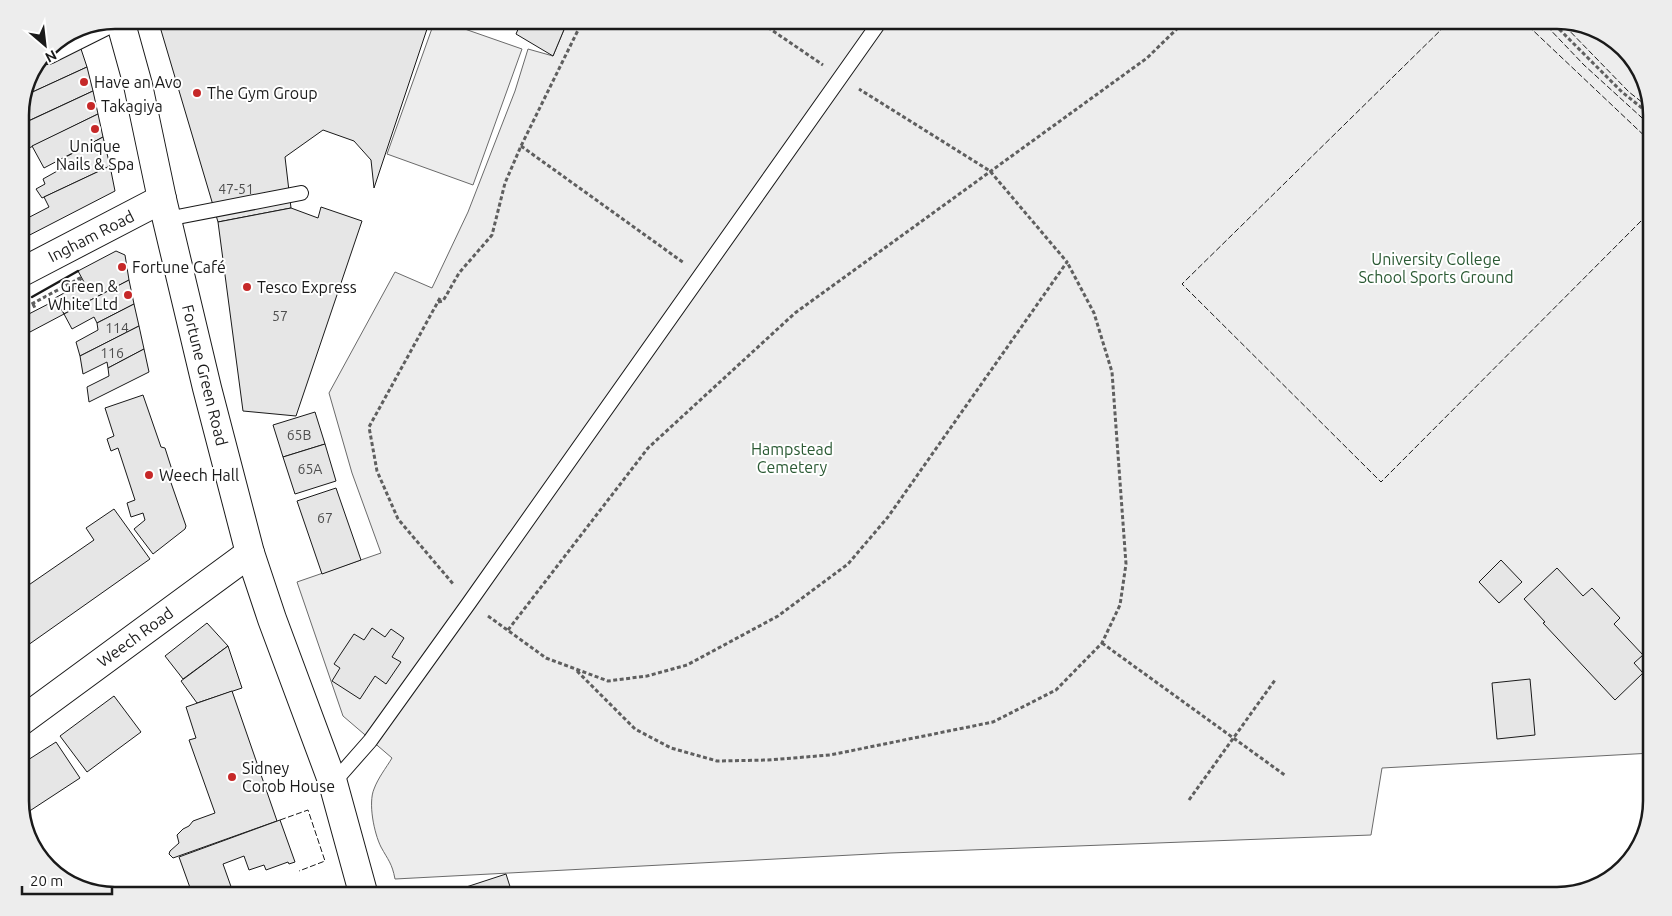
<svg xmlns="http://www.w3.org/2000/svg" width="1672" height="916" viewBox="0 0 1672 916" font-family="Ubuntu,sans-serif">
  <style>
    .green { fill: #ededed; stroke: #6a6a6a }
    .building { fill: #e6e6e6; stroke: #1a1a1a }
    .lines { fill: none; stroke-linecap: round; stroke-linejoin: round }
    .lane-casing { stroke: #1a1a1a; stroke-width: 16 }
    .street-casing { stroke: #1a1a1a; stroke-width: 30 }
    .secondary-casing { stroke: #1a1a1a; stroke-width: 30 }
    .path { stroke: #5f5f5f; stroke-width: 3; stroke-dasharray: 4 2.5; stroke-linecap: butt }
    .lane { stroke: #fff; stroke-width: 14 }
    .street { stroke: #fff; stroke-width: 28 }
    .secondary { stroke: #fff; stroke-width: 28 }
    .fence { stroke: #1a1a1a; stroke-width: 1; stroke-dasharray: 6 2.5; stroke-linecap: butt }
    .wall { stroke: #1a1a1a; stroke-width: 2.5 }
    .poi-dot { fill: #c62828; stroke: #fff; stroke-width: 2 }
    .labels { text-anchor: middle; stroke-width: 4; stroke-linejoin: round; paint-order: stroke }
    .number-label { font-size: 14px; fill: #4d4d4d }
    .poi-label { font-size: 16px; fill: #1a1a1a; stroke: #fff; text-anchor: start }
    .street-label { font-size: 16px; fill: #1a1a1a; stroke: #fff }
    .park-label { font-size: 16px; fill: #2b5a34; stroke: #fff }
    .rim { fill: none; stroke: #1a1a1a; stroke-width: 2.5 }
  </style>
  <rect width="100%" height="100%" fill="#fff"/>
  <g class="green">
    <path d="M435,20h4l83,29 -49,136 -86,-31z"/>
    <path d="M568,20h989l47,13 32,29 16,47v644l-270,15 -11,67 -481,18 -495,26c-3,-16 -7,-19 -14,-32 -7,-14 -13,-44 -7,-58 4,-11 12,-21 18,-31l-49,-42 -46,-134 84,-29 -29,-80 -23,-80 66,-121 37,16 36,-76 47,-121 13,-42 25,7z"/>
  </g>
  <g class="building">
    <path d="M158,20h272l-56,168 -3,-28 -17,-19 -31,-11 -38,27 6,51 -73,14z"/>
    <path d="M454,20h29l-4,9z"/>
    <path d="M522,20h46l-15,36 -37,-22z"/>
    <path d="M79,43l8,24 -61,28 15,-33z"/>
    <path d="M87,67l6,24 -67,31 -6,-9v-4l6,-14z"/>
    <path d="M93,91l5,23 -77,38 -1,-27z"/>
    <path d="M98,114l5,23 -59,31 -12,-22z"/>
    <path d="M103,137l7,29 -68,32 -6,-9 9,-5 -2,-5 25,-14 -4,-7z"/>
    <path d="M110,166l5,25 -95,49v-18l29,-15 -5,-10z"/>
    <path d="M321,207l41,14 -66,195 -53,-5 -25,-189 73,-14 27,10z"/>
    <path d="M116,251l9,4 4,25 -65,34 -9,-16 29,-16 -6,-11z"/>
    <path d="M129,280l5,24 -37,19 -3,-6 -22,12 -8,-15z"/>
    <path d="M56,300l8,14 -34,18 -7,-15z"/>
    <path d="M134,304l5,22 -59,30 -4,-14 22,-12 -1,-7z"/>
    <path d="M139,326l5,23 -36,19 -1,-6 -24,12 -3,-18z"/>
    <path d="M144,349l5,23 -60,30 -2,-15 22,-11 -1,-8z"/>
    <path d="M143,395l18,52 4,1 8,25 -4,4 17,49 -1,3 -32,25 -19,-25 11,-9 -2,-7 -12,4 -4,-14 8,-3 -17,-52 -7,3 -4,-12 7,-3 -9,-28z"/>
    <path d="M315,412l10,32 -42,13 -10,-32z"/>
    <path d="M325,444l11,37 -41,13 -12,-37z"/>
    <path d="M336,488l25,72 -39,14 -25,-73z"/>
    <path d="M114,509l36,50 -129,91 -1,-59 74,-51 -8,-12z"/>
    <path d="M1501,560l21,22 -23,21 -20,-21z"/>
    <path d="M1557,568l26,28 9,-8 28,30 -6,6 29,31 -9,8 9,10 -28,27 -72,-77 2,-1 -21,-23z"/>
    <path d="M207,623l21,23 -45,33 -18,-23z"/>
    <path d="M372,628l13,9 6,-8 13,9 -12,19 9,5 -15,22 -11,-8 -15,23 -28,-18 8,-13 -6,-4 20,-30 10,6z"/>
    <path d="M228,646l14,42 -45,15 -16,-22z"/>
    <path d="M1530,679l5,56 -38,4 -5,-56z"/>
    <path d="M232,691l45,130 -104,37 -4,-4 1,-3 9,-8 -2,-8 6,-6 6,-3 4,-5 22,-8 -26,-73 7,-2 -10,-31z"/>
    <path d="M114,696l27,36 -54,40 -27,-36z"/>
    <path d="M56,742l24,36 -55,36 -5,-7v-42z"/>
    <path d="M280,820l15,42 -6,2 -1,-2 -22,8 -2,-5 -15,5 -5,-14 -21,8 11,31 -41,1 -14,-39z"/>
    <path d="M506,874l7,22h-58l-1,-5z"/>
  </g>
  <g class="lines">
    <g class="lane-casing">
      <g id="lane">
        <path d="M167,219l134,-26"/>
        <path d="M333,783l37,-42 99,-138 412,-583"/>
      </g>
    </g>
    <g class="street-casing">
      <g id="street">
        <path d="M47,50l56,-28"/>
        <path d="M20,273l142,-74"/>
        <path d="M20,722l230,-169"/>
      </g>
    </g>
    <g class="secondary-casing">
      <path id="secondary" d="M120,20l18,65 24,114 45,189 43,165 22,66 61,164 31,113"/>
    </g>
    <g class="path">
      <path d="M757,20l66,45"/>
      <path d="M1550,20l72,72 30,24"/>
      <path d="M521,146l163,117"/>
      <path d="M79,277l4,6"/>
      <path d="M440,298l-71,129 8,44 21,48 56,66"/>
      <path d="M23,301l3,6 54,-29"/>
      <path d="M438,302l5,-1 16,-28 33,-38 13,-52 16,-37 62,-126"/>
      <path d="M33,304l3,6"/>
      <path d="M488,616l58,42 62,23 39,-5 40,-11 91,-49 70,-52 40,-47 179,-255 -77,-91 -131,-82"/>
      <path d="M508,630l140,-182 147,-135 352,-255 39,-38"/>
      <path d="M1102,643l184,133"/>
      <path d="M577,671l58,58 36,19 46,13 51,-1 62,-5 163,-33 63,-32 46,-47 18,-38 6,-41 -14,-192 -18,-59 -27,-51"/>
      <path d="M1189,800l86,-120"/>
    </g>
    <use href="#lane" class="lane"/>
    <use href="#street" class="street"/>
    <use href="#secondary" class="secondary"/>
    <g class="fence">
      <path d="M1451,20l-269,264 199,198 271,-272"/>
      <path d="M1522,20l130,123"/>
      <path d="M1541,20l43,45 68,62"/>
      <path d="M1559,20l70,72 23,18"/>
      <path d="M280,820l28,-10 17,51 -26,10"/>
    </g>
    <path class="wall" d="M32,297l46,-26"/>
  </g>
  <g class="poi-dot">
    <circle cx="84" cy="82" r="5"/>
    <circle cx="197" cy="93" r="5"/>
    <circle cx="91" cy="106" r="5"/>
    <circle cx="95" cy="129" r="5"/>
    <circle cx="122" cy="267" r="5"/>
    <circle cx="247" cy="287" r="5"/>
    <circle cx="128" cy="295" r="5"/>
    <circle cx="149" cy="475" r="5"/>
    <circle cx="232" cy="777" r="5"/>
  </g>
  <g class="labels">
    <g class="number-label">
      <text x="236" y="194">47-51</text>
      <text x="280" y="321">57</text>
      <text x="117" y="333">114</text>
      <text x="112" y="358">116</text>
      <text x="299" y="440">65B</text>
      <text x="310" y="474">65A</text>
      <text x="325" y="523">67</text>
    </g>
    <g class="poi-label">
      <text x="94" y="88">Have an Avo</text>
      <text x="207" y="99">The Gym Group</text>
      <text x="101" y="112">Takagiya</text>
      <text x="95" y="152" text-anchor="middle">Unique<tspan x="95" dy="18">Nails &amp; Spa</tspan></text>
      <text x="132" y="273">Fortune Café</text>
      <text x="118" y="292" text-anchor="end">Green &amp;<tspan x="118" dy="18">White Ltd</tspan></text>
      <text x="257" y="293">Tesco Express</text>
      <text x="159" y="481">Weech Hall</text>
      <text x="242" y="774">Sidney<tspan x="242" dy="18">Corob House</tspan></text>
    </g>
    <g class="street-label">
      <text transform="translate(91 236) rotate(-27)" y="6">Ingham Road</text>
      <text transform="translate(205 375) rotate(76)" y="6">Fortune Green Road</text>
      <text transform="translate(135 637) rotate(-36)" y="6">Weech Road</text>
    </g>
    <g class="park-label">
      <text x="1436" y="265">University College<tspan x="1436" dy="18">School Sports Ground</tspan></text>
      <text x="792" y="455">Hampstead<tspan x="792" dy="18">Cemetery</tspan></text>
    </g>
  </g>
  <path d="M0 0H1672V916H0ZM115 29H1557A86 86 0 0 1 1643 115V801A86 86 0 0 1 1557 887H115A86 86 0 0 1 29 801V115A86 86 0 0 1 115 29Z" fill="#ededed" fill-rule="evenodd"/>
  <path class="rim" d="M115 29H1557A86 86 0 0 1 1643 115V801A86 86 0 0 1 1557 887H115A86 86 0 0 1 29 801V115A86 86 0 0 1 115 29Z"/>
  <g transform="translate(45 45) rotate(152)" stroke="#ffffff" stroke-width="4" paint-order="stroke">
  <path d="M0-4L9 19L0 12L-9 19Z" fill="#1a1a1a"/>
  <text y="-8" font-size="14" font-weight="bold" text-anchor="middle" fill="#1a1a1a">N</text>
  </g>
  <path d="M22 886v8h90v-8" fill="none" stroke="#1a1a1a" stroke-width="2.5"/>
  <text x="30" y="886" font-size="15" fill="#1a1a1a" stroke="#ffffff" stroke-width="4" paint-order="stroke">20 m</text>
</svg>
